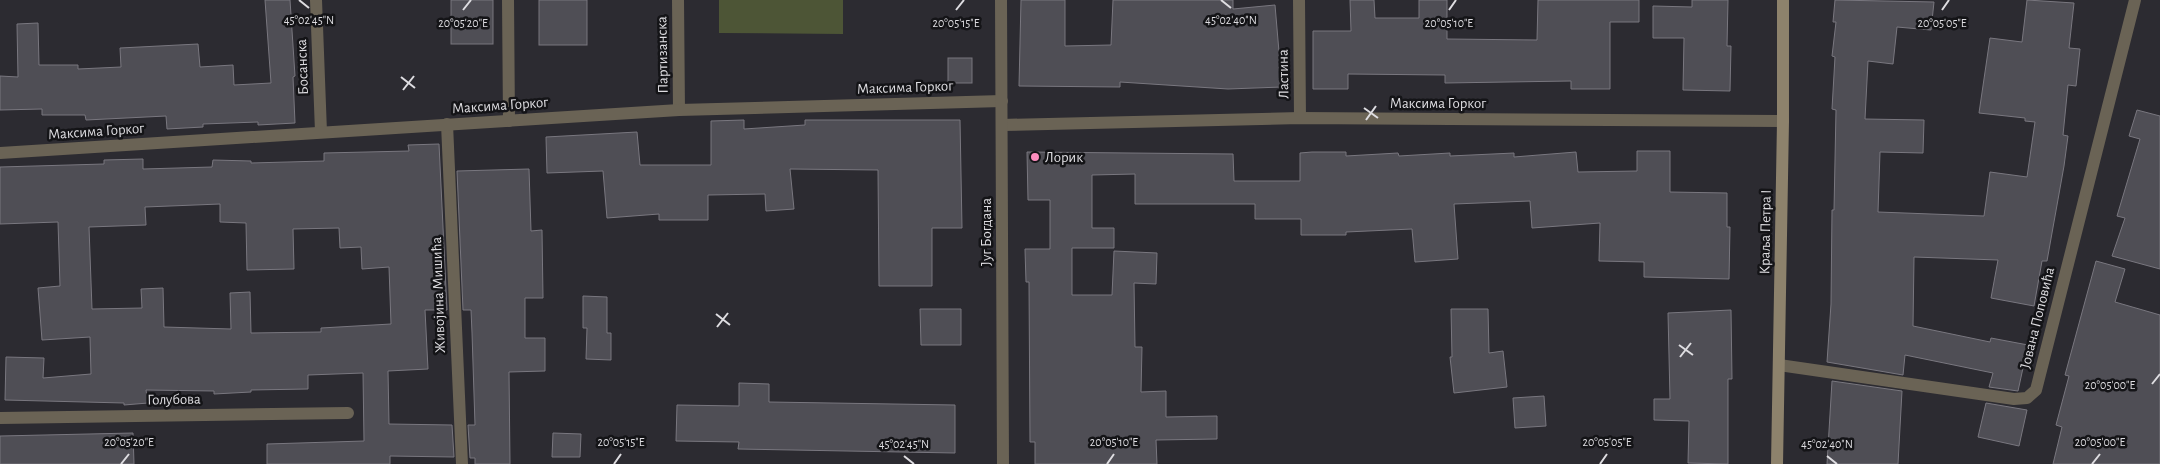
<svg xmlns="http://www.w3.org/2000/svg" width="2160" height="464" viewBox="0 0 2160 464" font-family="'Alegreya Sans',sans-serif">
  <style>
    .green { fill: #4d5536 }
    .building { fill: #4f4e55; stroke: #79777f; fill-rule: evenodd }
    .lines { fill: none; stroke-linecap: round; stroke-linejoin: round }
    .minor { stroke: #6a6355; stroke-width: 12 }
    .tertiary { stroke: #6a6355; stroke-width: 12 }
    .secondary { stroke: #8d826c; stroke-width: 12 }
    .ticks { fill: none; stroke: #dedde1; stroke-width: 2 }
    .poi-dot { fill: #fd8ebf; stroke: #141417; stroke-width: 2 }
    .labels { text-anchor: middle; stroke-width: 5; stroke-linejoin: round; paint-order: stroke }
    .street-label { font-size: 15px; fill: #dedde1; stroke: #141417 }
    .poi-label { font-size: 15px; fill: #dedde1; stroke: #141417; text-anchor: start }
    .ticks-label { font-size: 12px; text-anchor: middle; fill: #dedde1; stroke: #141417; stroke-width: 5; stroke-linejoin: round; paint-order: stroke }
  </style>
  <rect width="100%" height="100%" fill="#2c2b31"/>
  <path class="green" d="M719,0h124v34l-124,-1z"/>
  <g class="building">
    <path d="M265,0h25l5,76 -2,1 2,46 -37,2v-3l-55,2v3l-36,2 -1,-13 -80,4 -1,-5h-43v-6l-42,1v-34l18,1 -1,-53 21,-1 1,42h39v4l43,-2 -1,-19 78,-4 2,23 33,-2 1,20 37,-2z"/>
    <rect x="451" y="0" width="42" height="44"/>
    <rect x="539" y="0" width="48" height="45"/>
    <path d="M1021,0h44v46l46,-1 2,-45h120v9l42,-4 7,82 -54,2 -108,-7v5l-101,-1z"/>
    <path d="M1350,0h24l1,18h44v-18h28v39l90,1 1,-40h101v22h-29v67h-39v-8l-126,2v-8l-97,-1v15h-35v-58h38z"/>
    <path d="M1692,0h36l-1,46h4l-1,45 -47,-1 1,-52h-31v-32l39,1z"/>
    <path d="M1835,0l99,2 -3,28 -34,-3 -4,37 -25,-3 -3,58 59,1 -1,33 -43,-1 -2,60 106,4 6,-44 37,5 8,-55 -10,-1v-3l-46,-5 11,-75 32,4 5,-42 47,3 -5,45 11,1 -4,37 -8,-1 -5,50 5,1 -4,30 -17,95h-5l-8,45 -43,-8 7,-38 -84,-3 -1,69 77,16 1,-4 37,7 -10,46 -29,-4 4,-14 -88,-18 -2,20 -76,-13 4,-58 1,-94h2l2,-100 -4,-1 3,-52 -3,-1 4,-34h-3z"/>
    <rect x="948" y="58" width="24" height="25"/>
    <path d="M2137,110l23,6v153l-48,-13 13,-38 -8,-2 23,-77 -11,-3z"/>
    <path d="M744,120v9l61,-4v-5h155l2,108h-30v58h-53l-1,-116 -88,-1 4,40 -28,2 -1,-17 -57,1v25h-49v-6l-52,4 -4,-47 -56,2 -1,-36 91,-5 3,33h71v-44z"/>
    <path d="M439,144l8,166h-22l3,59 -40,2 1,53 63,1 2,32 -64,-1v8h-123v-20l97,-3 -1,-68 -55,2v14l-57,1v2l-37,2v-3l-68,-1 2,13 -24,2v-2l-119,-3 1,-43 38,1 -1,20 48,-4 -1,-37 -48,3 -4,-52 22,-2 -2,-64 -58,2v-57l104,-3v-4l39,-1v10l69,-2 1,-7 38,1v2l73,-2v-8l85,-2 -1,-6zM220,204v18l26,1 1,47 47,-1 -1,-40 46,-1 1,20 21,-1 1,22 27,-2 2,57 -70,4v4l-70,1 -1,-41 -20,1 1,36 -67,-2 -1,-39 -22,1 1,19 -50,1 -3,-82 57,-2 -1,-18z"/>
    <path d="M1637,151h33v41l57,1v34h3l-1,52 -85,-2v-15l-45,-1 1,-38 -68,5 -2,-27 -76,3 4,55 -43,3 -3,-33 -66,3v3h-45v-16h-46v-15h-120v-30l-43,1v53h22v20h-42v47h40l2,-44 43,2 -1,31 -22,-1 1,64h7l-1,45 25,-1v26l51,-1v23l-61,1 1,24h-122v-22h-5l-1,-160h-3l-1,-33h25v-49h-22l-1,-48 206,2 1,27h66v-28l12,-1h34v4l52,-3 1,3 51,-3v3l64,-3v4l62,-5 2,20 59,-1z"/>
    <path d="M529,169l2,62 11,-1 1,68h-18v40h20v33l-36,1 1,92h-35v-6h-5l-2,-33h7l-3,-92 -1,-23h-8l-6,-139z"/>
    <path d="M2096,261l29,8 -10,33 45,13v149h-107l9,-37 -6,-2 13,-49 -4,-1z"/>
    <path d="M583,296l24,1v36h4v27l-25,-1 1,-31h-4z"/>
    <path d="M920,309h41v36h-40z"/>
    <path d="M1451,309h37l1,44 14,-2 4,36 -53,6 -4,-36h2z"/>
    <path d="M1731,310l1,69h-4v85l-40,-1 1,-42 -35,-1v-21h16l-2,-86z"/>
    <path d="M1832,381l70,10 -4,73h-71z"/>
    <path d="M739,383l30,1v18l186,3v48l-217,-4 1,-7 -63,-1 1,-36 62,1z"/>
    <path d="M1544,396l2,30 -31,2 -2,-30z"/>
    <path d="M1986,403l41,7 -8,36 -41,-9z"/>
    <path d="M133,433l1,31h-134v-28z"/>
    <path d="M553,433l28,1 -1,23h-28z"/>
  </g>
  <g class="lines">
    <g class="minor">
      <path d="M316,0l5,132"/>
      <path d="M508,0l1,121"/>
      <path d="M678,0l1,110"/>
      <path d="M1299,0l1,118"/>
      <path d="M447,124l15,340"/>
      <path d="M1002,125l298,-7 483,3"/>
      <path d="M0,153l679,-43 323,-9"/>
      <path d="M1779,365l235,34 13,-1 9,-8 99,-390"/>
      <path d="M0,418l348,-5"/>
    </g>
    <path class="tertiary" d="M1001,0l2,464"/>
    <path class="secondary" d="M1777,464l6,-343v-121"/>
  </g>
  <path class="ticks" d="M299,0l10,8M1221,0l10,8M463,10l8,-10M956,10l8,-10M1449,10l7,-10M1942,10l7,-10M401,77l14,11M403,90l11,-14M1364,108l14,10M1366,120l10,-14M716,314l14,11M717,327l11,-14M1679,345l14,10M1680,357l11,-14M2152,384l8,-10M904,456l10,8M1827,456l10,8M121,464l8,-10M614,464l7,-10M1107,464l7,-10M1600,464l7,-10M2092,464l8,-10"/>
  <circle class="poi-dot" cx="1035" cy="157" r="5"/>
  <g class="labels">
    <g class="street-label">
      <text transform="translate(662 55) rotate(-91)" y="5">Партизанска</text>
      <text transform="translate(302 67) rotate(-92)" y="5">Босанска</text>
      <text transform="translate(1283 74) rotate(-91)" y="5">Ластина</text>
      <text transform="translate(905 87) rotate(-2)" y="5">Максима Горког</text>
      <text x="1438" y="108">Максима Горког</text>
      <text transform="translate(500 105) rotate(-4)" y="5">Максима Горког</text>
      <text transform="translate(96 131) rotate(-4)" y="5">Максима Горког</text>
      <text transform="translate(986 232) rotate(-90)" y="5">Југ Богдана</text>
      <text transform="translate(1765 232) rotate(-89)" y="5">Краља Петра I</text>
      <text transform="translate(438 295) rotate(-92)" y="5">Живојина Мишића</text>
      <text transform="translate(2037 318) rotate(-76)" y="5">Јована Поповића</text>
      <text transform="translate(174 399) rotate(-1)" y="5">Голубова</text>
    </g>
    <g class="poi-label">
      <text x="1045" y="162">Лорик</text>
    </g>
  </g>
  <g class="ticks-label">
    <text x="309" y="24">45°02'45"N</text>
    <text x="1231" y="24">45°02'40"N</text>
    <text x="463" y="27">20°05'20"E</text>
    <text x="956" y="27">20°05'15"E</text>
    <text x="1449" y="27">20°05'10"E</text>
    <text x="1942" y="27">20°05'05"E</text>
    <text x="2110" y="389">20°05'00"E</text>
    <text x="129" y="446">20°05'20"E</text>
    <text x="621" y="446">20°05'15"E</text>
    <text x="1114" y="446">20°05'10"E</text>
    <text x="1607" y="446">20°05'05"E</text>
    <text x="2100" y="446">20°05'00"E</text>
    <text x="904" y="448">45°02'45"N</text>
    <text x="1827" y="448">45°02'40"N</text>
  </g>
</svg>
